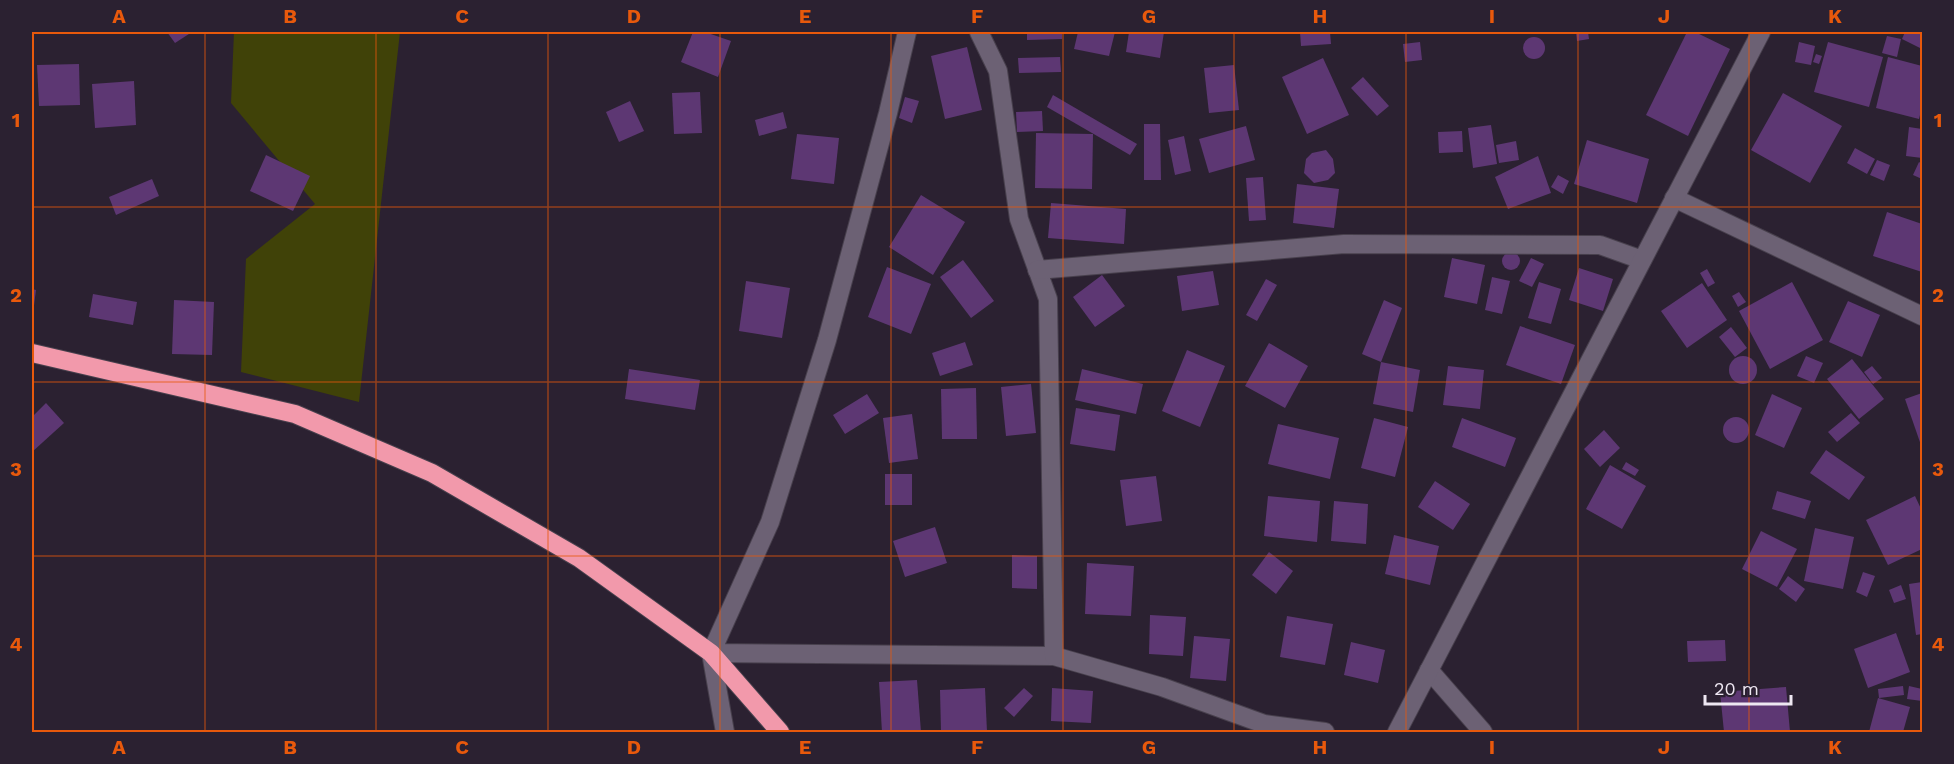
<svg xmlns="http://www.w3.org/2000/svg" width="1954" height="764" viewBox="0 0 1954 764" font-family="'Work Sans',sans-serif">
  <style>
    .green { fill: #404208 }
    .building { fill: #5d3773 }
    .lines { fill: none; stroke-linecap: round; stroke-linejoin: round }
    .minor-casing { stroke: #48404d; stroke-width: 20 }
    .highway-casing { stroke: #48404d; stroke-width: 20 }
    .minor { stroke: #6c6174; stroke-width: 18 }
    .highway { stroke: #f299ab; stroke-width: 18 }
    .grid { fill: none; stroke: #e8590c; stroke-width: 1.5; stroke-opacity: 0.55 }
    .neatline { fill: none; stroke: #e8590c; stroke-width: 2 }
    .grid-label { font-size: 20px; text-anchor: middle; font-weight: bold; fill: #e8590c }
  </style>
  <rect width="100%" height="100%" fill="#2b2131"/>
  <path class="green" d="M234,32h166l-41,370 -118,-30 5,-113 69,-55 -84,-101z"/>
  <g class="building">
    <path d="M167,32h25l-17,11z"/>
    <path d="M693,32h12l26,9 -13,36 -37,-15z"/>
    <path d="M1027,32h35v7l-35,1z"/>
    <path d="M1078,32h37l-6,24 -35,-7z"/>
    <path d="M1129,32h35l-4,26 -34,-6z"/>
    <path d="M1300,32h30l1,12 -30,2z"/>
    <path d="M1576,32h12l1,7 -12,2z"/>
    <path d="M1687,32h8l35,17 -42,87 -42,-21z"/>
    <path d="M1905,32h17v17l-20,-10z"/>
    <path d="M1887,36l14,3 -4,18 -15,-4z"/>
    <circle cx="1534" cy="48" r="11"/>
    <path d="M1420,42l2,18 -17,2 -2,-18z"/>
    <path d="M1799,42l16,4 -4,19 -16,-3z"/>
    <path d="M1828,42l55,15 -14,50 -55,-15z"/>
    <path d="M967,47l15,63 -37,9 -14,-63z"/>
    <path d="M1816,54l6,2 -3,8 -6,-2z"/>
    <path d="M1060,57l1,15 -42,1 -1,-15z"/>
    <path d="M1888,57l34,9v41l-3,12 -43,-11z"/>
    <path d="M1323,58l26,57 -42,19 -25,-57z"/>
    <path d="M79,64l1,41 -41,1 -2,-41z"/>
    <path d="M1234,65l5,45 -30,3 -5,-45z"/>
    <path d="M1363,77l26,29 -12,10 -26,-28z"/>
    <path d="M134,81l2,44 -41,3 -3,-44z"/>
    <path d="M700,92l2,41 -28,1 -2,-41z"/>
    <path d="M1783,93l59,33 -32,57 -59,-33z"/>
    <path d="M1053,95l84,49 -7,11 -83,-48z"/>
    <path d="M905,97l14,4 -7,22 -13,-5z"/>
    <path d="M630,101l14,30 -25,11 -13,-30z"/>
    <path d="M1042,111l1,20 -26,1 -1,-20z"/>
    <path d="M783,112l4,16 -28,8 -4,-16z"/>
    <path d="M1144,124h16l1,56h-17z"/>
    <path d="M1491,125l6,39 -24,4 -5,-40z"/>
    <path d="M1246,126l9,34 -46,13 -10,-34z"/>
    <path d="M1909,127l13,2v29l-16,-2z"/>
    <path d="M1462,131l1,21 -24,1 -1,-21z"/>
    <path d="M1036,133l57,1 -1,55 -57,-1z"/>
    <path d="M797,134l42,4 -5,46 -43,-5z"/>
    <path d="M1184,136l7,35 -16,4 -7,-35z"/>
    <path d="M1587,140l62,19 -12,44 -63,-19z"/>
    <path d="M1516,141l3,19 -20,3 -3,-18z"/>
    <path d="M1855,148l20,11 -8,15 -20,-11z"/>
    <path d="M1326,150l7,9 2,14 -7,7 -14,3 -10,-10 2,-14 6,-6z"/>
    <path d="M266,155l44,21 -17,35 -43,-20z"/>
    <path d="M1538,156l13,37 -43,16 -13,-32z"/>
    <path d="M1877,160l13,5 -6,16 -14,-6z"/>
    <path d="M1919,162l3,2v15l-9,-4z"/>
    <path d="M1558,175l11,6 -6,13 -12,-7z"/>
    <path d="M1263,177l3,43 -17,1 -3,-43z"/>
    <path d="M152,179l7,17 -43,19 -7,-18z"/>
    <path d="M1297,184l42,5 -5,39 -41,-5z"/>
    <path d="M921,195l44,27 -32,53 -44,-28z"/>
    <path d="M1051,203l75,6 -2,35 -76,-6z"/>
    <path d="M1887,212l35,12v48l-49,-16z"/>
    <circle cx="1511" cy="261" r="9"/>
    <path d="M1452,258l33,7 -8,39 -33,-7z"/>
    <path d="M1531,258l13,6 -12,23 -13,-6z"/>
    <path d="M963,260l31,41 -23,17 -31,-41z"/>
    <path d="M887,267l44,17 -20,50 -43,-17z"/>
    <path d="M1579,268l34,11 -10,32 -34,-11z"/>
    <path d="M1707,269l8,14 -7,4 -8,-14z"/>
    <path d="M1213,271l6,34 -37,6 -5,-35z"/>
    <path d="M1102,275l23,31 -30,21 -22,-30z"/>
    <path d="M1492,277l18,4 -8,33 -17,-4z"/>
    <path d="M1266,279l11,6 -20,36 -11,-6z"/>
    <path d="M746,281l44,7 -8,50 -43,-7z"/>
    <path d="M1539,282l22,7 -10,35 -23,-6z"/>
    <path d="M1792,282l31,58 -53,29 -31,-58z"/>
    <path d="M1702,283l25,37 -40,28 -26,-37z"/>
    <path d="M32,289l4,1 -3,23h-1z"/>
    <path d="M1739,292l7,10 -8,5 -6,-11z"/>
    <path d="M93,294l44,8 -4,23 -44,-8z"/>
    <path d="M174,300l40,2 -2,53 -40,-1z"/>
    <path d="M1384,300l18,8 -21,54 -19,-8z"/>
    <path d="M1848,301l32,14 -18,42 -33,-15z"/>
    <path d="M1520,326l55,19 -14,39 -55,-19z"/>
    <path d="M1731,327l16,21 -12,9 -16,-20z"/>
    <path d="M965,342l8,23 -33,11 -8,-23z"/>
    <path d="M1269,343l39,23 -23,42 -40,-22z"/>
    <path d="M1187,350l38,16 -25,61 -38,-16z"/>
    <path d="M1806,356l17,7 -9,20 -17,-7z"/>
    <circle cx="1743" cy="370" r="14"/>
    <path d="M1852,359l32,40 -25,20 -32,-40z"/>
    <path d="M1381,362l39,8 -7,42 -40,-8z"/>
    <path d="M1448,366l36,4 -4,39 -37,-4z"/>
    <path d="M1872,366l10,12 -9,6 -9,-12z"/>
    <path d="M629,369l71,11 -5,30 -70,-11z"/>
    <path d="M1082,369l61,15 -7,30 -61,-14z"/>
    <path d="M1031,384l5,49 -30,3 -5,-49z"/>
    <path d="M976,388l1,51h-35l-1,-50z"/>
    <path d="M1922,393v55l-17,-49z"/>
    <path d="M867,394l12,19 -34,21 -12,-19z"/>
    <path d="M1772,394l30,14 -18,40 -29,-13z"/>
    <path d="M46,403l18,20 -32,29v-35z"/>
    <path d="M1076,408l44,7 -5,36 -45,-7z"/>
    <path d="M1851,413l9,10 -23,19 -9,-10z"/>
    <path d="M912,414l6,45 -29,4 -6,-45z"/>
    <circle cx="1736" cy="430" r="13"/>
    <path d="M1374,418l34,9 -13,50 -34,-9z"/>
    <path d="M1462,418l54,20 -11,29 -53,-20z"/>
    <path d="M1278,424l61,14 -9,41 -62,-15z"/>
    <path d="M1604,430l16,18 -20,19 -16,-18z"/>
    <path d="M1826,450l39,27 -16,23 -39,-27z"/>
    <path d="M1626,462l13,8 -4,6 -13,-7z"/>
    <path d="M1610,465l36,21 -24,43 -36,-20z"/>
    <rect x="885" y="474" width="27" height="31"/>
    <path d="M1156,476l6,45 -36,5 -6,-46z"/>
    <path d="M1435,481l35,23 -17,26 -35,-23z"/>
    <path d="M1777,491l34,10 -6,18 -33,-10z"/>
    <path d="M1268,496l52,5 -3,41 -53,-6z"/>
    <path d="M1915,496l7,15v38l-34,16 -22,-45z"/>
    <path d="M1334,501l34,3 -2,40 -35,-3z"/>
    <path d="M935,527l12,36 -42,14 -12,-36z"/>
    <path d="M1815,528l39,9 -11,52 -39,-8z"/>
    <path d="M1761,531l36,18 -20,38 -35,-18z"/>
    <path d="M1394,535l45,11 -9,39 -45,-11z"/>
    <path d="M1269,552l24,19 -17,23 -24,-19z"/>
    <path d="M1012,555l25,1v33l-25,-1z"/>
    <path d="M1087,563l47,3 -3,50 -46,-2z"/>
    <path d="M1863,572l12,4 -8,21 -11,-5z"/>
    <path d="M1788,576l17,13 -9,13 -17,-13z"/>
    <path d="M1922,582v52l-6,1 -7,-51z"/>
    <path d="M1901,585l5,14 -12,4 -5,-13z"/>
    <path d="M1150,615l36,2 -3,39 -34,-2z"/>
    <path d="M1287,616l46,8 -8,41 -45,-8z"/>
    <path d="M1896,633l14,39 -42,16 -14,-39z"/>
    <path d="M1194,636l36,3 -4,42 -36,-3z"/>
    <path d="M1725,640l1,21 -38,1 -1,-21z"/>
    <path d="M1351,642l34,8 -7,33 -34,-8z"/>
    <path d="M917,680l4,52h-39l-3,-50z"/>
    <path d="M1903,686l1,9 -25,3 -1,-9z"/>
    <path d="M1909,686l13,3v12l-15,-2z"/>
    <path d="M1786,687l4,45h-66l-4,-40z"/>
    <path d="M985,688l2,44h-46l-1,-42z"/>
    <path d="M1024,688l9,8 -19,21 -10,-9z"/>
    <path d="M1052,688l41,3 -2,32 -40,-2z"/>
    <path d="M1878,698l32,9 -7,25h-34z"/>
  </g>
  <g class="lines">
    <g class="minor-casing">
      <g id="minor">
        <path d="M907,32l-19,81 -61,227 -57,182 -59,131 343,3 108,31 102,37 61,8"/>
        <path d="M979,32l19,39 21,148 29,80 6,357"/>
        <path d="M1674,198l248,118"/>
        <path d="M1037,270l307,-26 256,1 42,15"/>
        <path d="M711,653l14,79"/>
        <path d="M1429,670l54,62"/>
        <path d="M1397,732l364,-700"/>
      </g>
    </g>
    <g class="highway-casing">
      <path id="highway" d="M32,353l263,61 137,59 147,85 132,95 69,79"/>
    </g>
    <use href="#minor" class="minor"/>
    <use href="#highway" class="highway"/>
  </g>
  <path class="grid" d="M205,32v700M376,32v700M548,32v700M720,32v700M891,32v700M1063,32v700M1234,32v700M1406,32v700M1578,32v700M1749,32v700M32,207h1890M32,382h1890M32,556h1890"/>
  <rect width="1954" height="764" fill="none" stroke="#2b2131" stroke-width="66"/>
  <path d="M1705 695v9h86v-9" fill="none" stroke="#eee7f2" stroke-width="3"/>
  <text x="1714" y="695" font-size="18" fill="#eee7f2" stroke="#2b2131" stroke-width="4.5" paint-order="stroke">20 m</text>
  <rect x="33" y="33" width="1888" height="698" class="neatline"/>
  <g class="grid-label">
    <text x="119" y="23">A</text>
    <text x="290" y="23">B</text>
    <text x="462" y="23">C</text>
    <text x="634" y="23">D</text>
    <text x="805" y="23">E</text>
    <text x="977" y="23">F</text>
    <text x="1149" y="23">G</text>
    <text x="1320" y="23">H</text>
    <text x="1492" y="23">I</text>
    <text x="1664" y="23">J</text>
    <text x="1835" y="23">K</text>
    <text x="16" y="127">1</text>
    <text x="1938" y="127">1</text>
    <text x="16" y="302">2</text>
    <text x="1938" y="302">2</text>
    <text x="16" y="476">3</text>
    <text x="1938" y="476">3</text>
    <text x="16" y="651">4</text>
    <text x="1938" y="651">4</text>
    <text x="119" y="754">A</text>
    <text x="290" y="754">B</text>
    <text x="462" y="754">C</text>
    <text x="634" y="754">D</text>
    <text x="805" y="754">E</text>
    <text x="977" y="754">F</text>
    <text x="1149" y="754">G</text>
    <text x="1320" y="754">H</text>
    <text x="1492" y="754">I</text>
    <text x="1664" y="754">J</text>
    <text x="1835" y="754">K</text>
  </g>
</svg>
